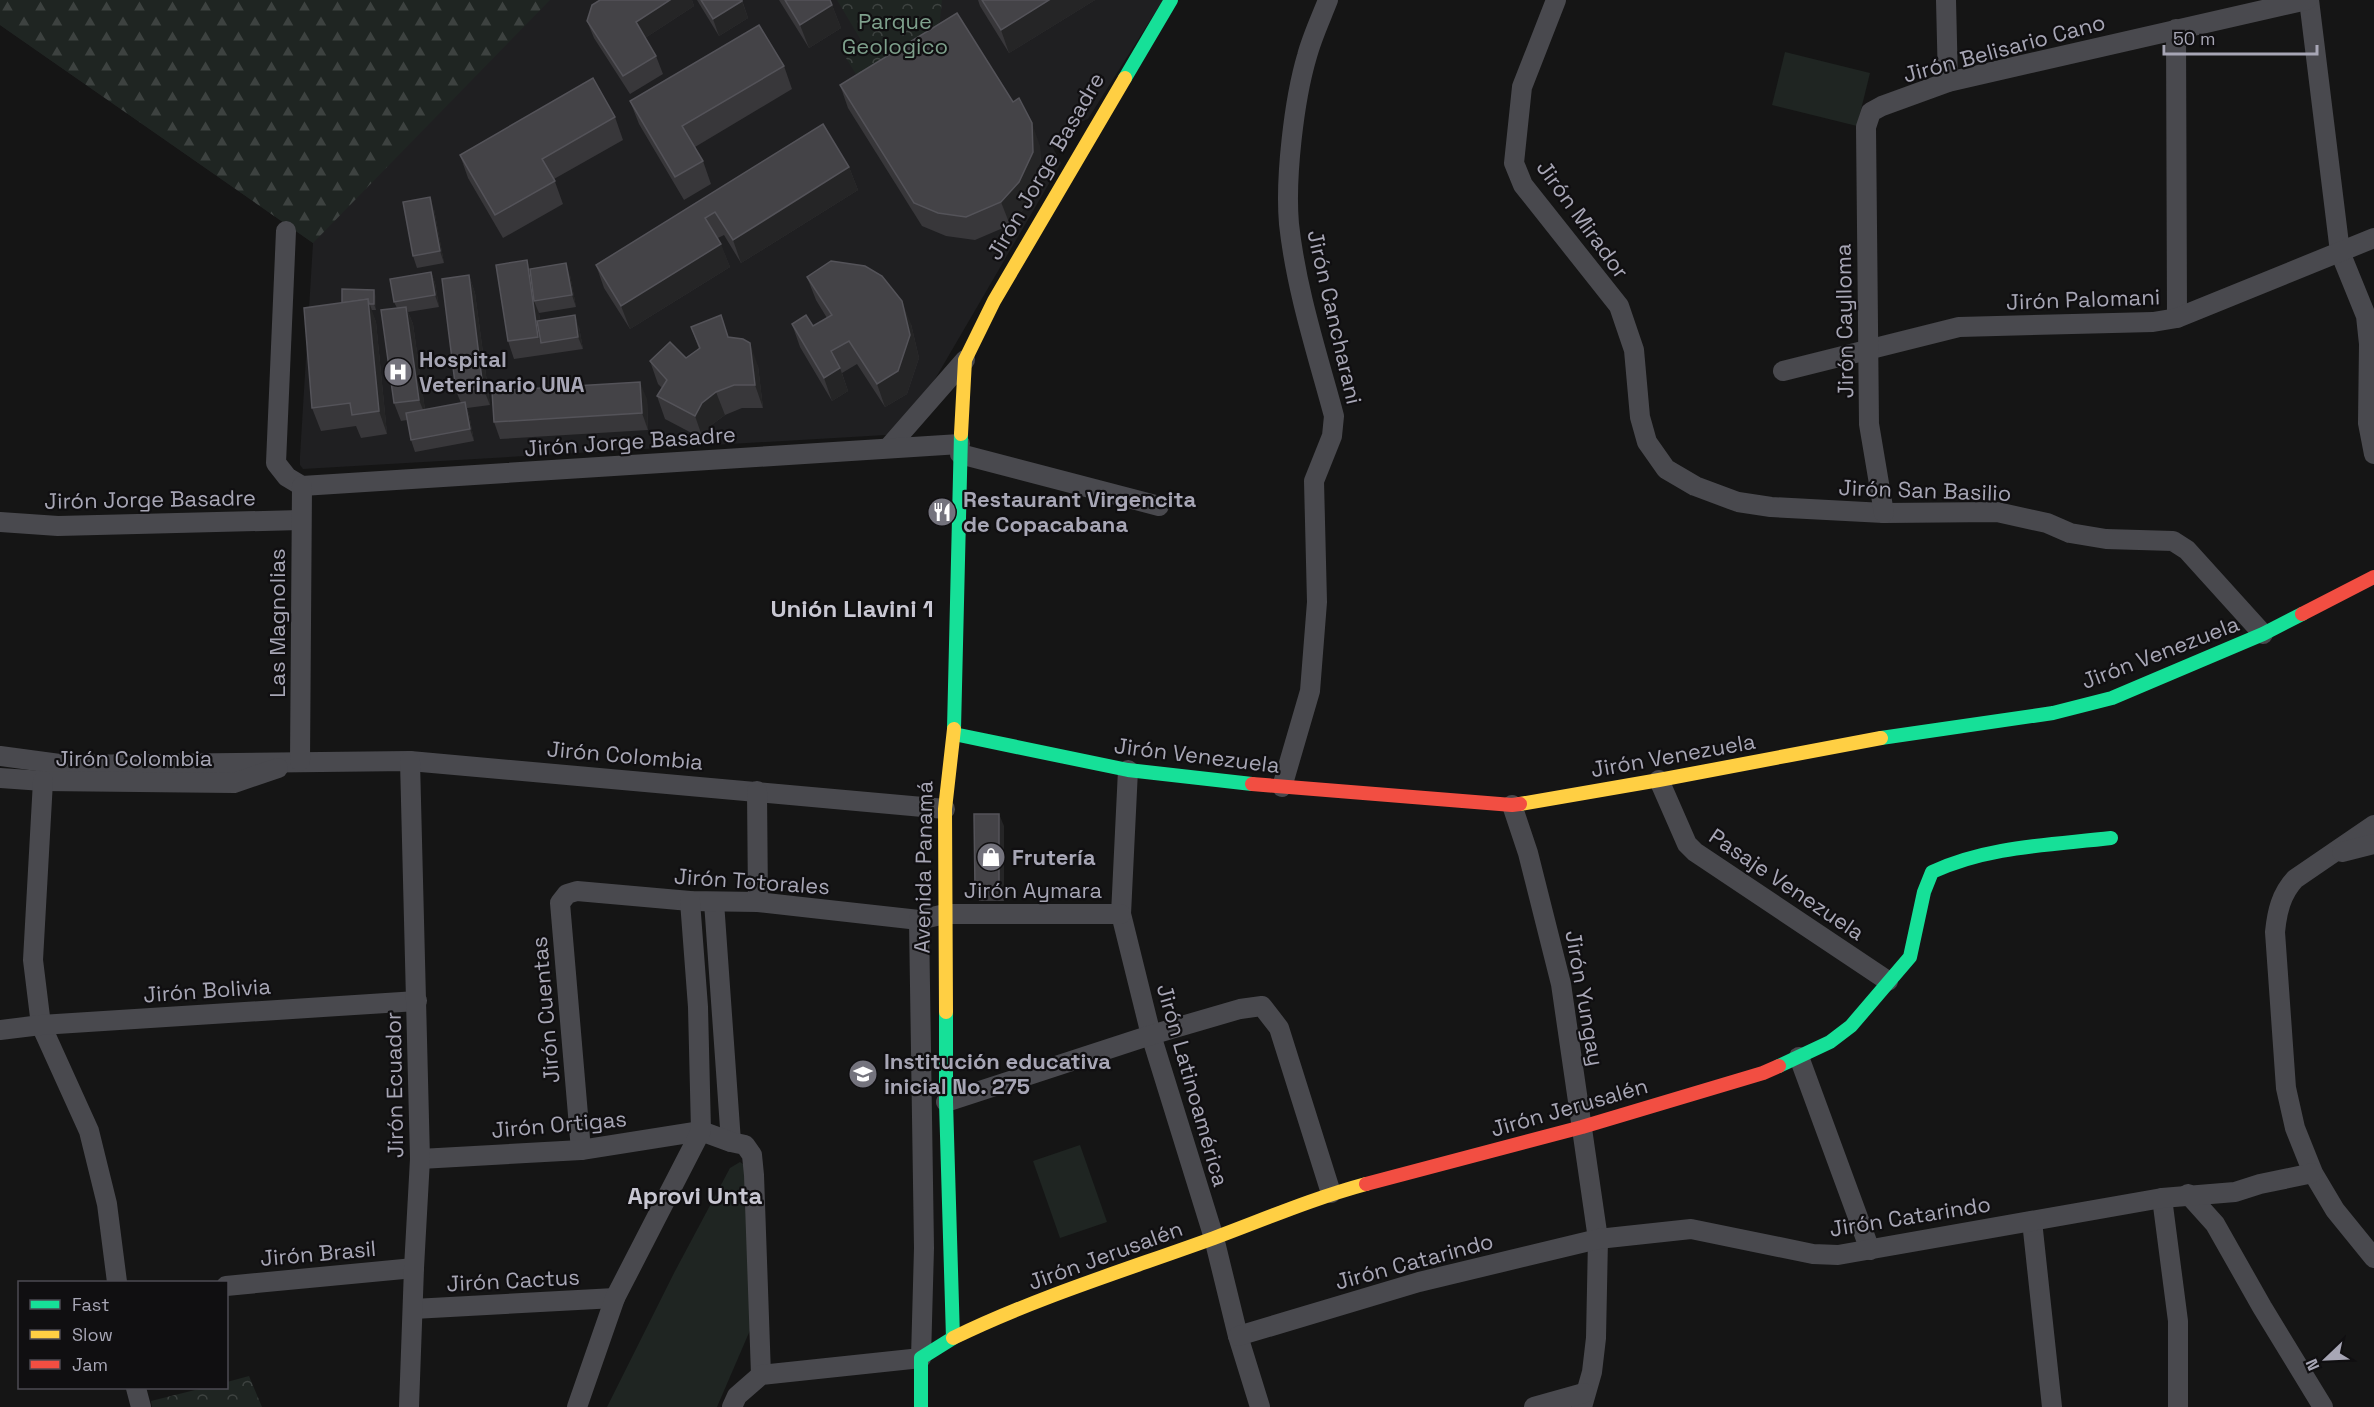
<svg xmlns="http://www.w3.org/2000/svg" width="2374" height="1407" viewBox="0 0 2374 1407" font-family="'Space Grotesk',sans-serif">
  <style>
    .built { fill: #1f1f21 }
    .forest { fill: url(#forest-firs) }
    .park { fill: url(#park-crowns) }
    .pitch { fill: #1f2522 }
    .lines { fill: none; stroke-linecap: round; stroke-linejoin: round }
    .street { stroke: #49494e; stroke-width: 20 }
    .fast { stroke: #16e098; stroke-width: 14 }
    .slow { stroke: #ffcf43; stroke-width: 14 }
    .jam { stroke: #f24e42; stroke-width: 14 }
    .wall { fill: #38373a }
    .shaded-wall { fill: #252526 }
    .building { fill: #444347; stroke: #545359; stroke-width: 1.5 }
    .labels { text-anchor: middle; stroke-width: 4.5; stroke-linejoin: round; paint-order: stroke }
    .park-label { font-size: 22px; fill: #7ea08c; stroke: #100f11 }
    .street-label { font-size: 22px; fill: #a7a6b5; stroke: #100f11 }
    .poi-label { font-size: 22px; font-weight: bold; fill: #a7a6b5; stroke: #100f11; text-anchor: start }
    .neighbourhood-label { font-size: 24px; font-weight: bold; fill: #c8c7d2; stroke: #100f11 }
  </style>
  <defs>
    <pattern id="forest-firs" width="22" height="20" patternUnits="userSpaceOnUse" patternTransform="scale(1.5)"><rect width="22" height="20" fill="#1f2522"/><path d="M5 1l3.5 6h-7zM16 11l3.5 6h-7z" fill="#3d4240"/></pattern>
    <pattern id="park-crowns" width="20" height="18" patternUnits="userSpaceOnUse" patternTransform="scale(1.5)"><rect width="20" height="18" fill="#1f2522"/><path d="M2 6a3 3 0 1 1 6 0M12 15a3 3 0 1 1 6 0" fill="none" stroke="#3d4240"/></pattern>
  </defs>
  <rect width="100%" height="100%" fill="#151515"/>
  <path class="built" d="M0,0h1163l-75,119 -27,11 -10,14 10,19 -158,271 -600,35 -3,-4v-9l13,-213 -313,-218z"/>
  <path class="forest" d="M0,0h550l-237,243 -313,-218z"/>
  <g class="park">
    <path d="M837,0h105l-2,20 -6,24 -67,48 -21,-34 19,-11z"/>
    <path d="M249,1376l13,31h-110l-1,-6 52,-13h23l1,-6z"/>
  </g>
  <g class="pitch">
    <path d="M1785,52l85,21 -13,53 -85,-21z"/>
    <path d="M1080,1145l27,77 -47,16 -27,-77z"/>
    <path d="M740,1162l8,6 3,160 -34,79h-110l67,-134 56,-105z"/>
  </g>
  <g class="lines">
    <g class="street">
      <path d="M1556,0l-34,87 -8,76 9,22 96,121 15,44 6,67 7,25 19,27 29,17 43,16 33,5 113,6 113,-1 50,11 23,10 36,6 67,2 14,9 76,84"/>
      <path d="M1946,0l2,82"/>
      <path d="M2309,0l31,252 26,64 3,28 -1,79 6,31"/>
      <path d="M2176,29l1,289"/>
      <path d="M286,231l-10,232 11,14 15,9"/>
      <path d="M1783,371l176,-44 194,-5 24,-4 197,-80"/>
      <path d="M888,448l77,-88"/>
      <path d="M960,454l199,52"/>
      <path d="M302,486l658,-42"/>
      <path d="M1884,513l-15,-89 -3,-297 5,-15 11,-6 66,-24 359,-82"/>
      <path d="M0,522l58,4 243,-6"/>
      <path d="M0,756l67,9 343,-4 535,48"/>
      <path d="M300,761l2,-275"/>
      <path d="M1128,770l-7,144 30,121 63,203 24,98 22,71"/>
      <path d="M0,778l43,3 191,2 44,-15"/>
      <path d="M1659,780l28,64 8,8 193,129"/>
      <path d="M43,781l-10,179 8,65 48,106 18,73 10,78"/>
      <path d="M1282,787l28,-96 7,-89 -3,-121 18,-45 2,-20c-17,-63 -38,-127 -45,-192 -4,-46 5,-124 18,-168 5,-19 14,-38 21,-56"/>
      <path d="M757,791l1,111"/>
      <path d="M1512,805l16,48 33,131 37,255 -2,99 -4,34 -10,35"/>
      <path d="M2374,825l-79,54c-14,15 -18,33 -20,53l11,156 9,40 18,45 22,37 39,48"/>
      <path d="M2342,852l32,-8"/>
      <path d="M714,902l17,240"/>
      <path d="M0,1030l41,-5 376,-24"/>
      <path d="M1799,1057l71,193"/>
      <path d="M946,1102l205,-67 89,-26 22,-3 17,22 52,165"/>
      <path d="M581,1150l-21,-247 7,-9 10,-3 113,10 68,1 161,18 26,-6h176"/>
      <path d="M420,1159l161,-9 120,-19 30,11 14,3 7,10 2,20 7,200"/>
      <path d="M2188,1194l27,30 47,83 61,100"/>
      <path d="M2162,1198l16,123v86"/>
      <path d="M2032,1221l20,186"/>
      <path d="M226,1286l188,-18"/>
      <path d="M413,1309l202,-11"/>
      <path d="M1238,1336l181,-54 179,-43 93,-10 122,25 25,1 324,-57 73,-6 25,-8 53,-11"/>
      <path d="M136,1388l5,19"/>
      <path d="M409,1407l5,-139 6,-109 -10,-398"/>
      <path d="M577,1407l38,-109 86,-167 -3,-124 -8,-106"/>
      <path d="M732,1407l5,-11 24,-21 160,-17 3,-110 -5,-328"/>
      <path d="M1534,1407l50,-14"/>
    </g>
    <g class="fast">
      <path d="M1125,78l46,-78"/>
      <path d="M954,729l7,-295"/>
      <path d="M954,734l174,36 124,14"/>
      <path d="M1881,738l172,-25 59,-15 151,-64 39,-20"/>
      <path d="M1779,1066l51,-24 21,-16 59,-69 14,-65 8,-20c55,-26 119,-27 179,-34"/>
      <path d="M921,1407v-49l32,-20 -7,-236v-90"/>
    </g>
    <g class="slow">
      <path d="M961,434l4,-74 29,-59 131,-223"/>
      <path d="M1520,804l139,-24 222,-42"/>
      <path d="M946,1012l-1,-203 9,-80"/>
      <path d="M953,1338c84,-41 173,-68 261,-100 51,-19 100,-40 152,-54"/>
    </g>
    <g class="jam">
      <path d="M2302,614l72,-37"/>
      <path d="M1252,784l260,21 8,-1"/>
      <path d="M1366,1184l216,-57 181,-54 16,-7"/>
    </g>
  </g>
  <g class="wall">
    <path d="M600,0h92l2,6 -49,32 11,18 7,18 -33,20 -36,-56 -7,-17z"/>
    <path d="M697,0h45l6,18 -29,18z"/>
    <path d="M779,0h51l11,28 -32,20z"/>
    <path d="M978,0h117l-86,53 -29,-47z"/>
    <path d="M784,66l8,23 -97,58 8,14 8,23 -27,16 -45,-76 -9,-23z"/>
    <path d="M840,85l200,61 1,29 -14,30 -17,20 -35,15 -29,-4 -24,-10 -74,-118z"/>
    <path d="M615,117l8,23 -69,39 9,25 -60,34 -35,-60 -8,-23z"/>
    <path d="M823,124l26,43 9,23 -117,73 -17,-28 -6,3 12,29 -100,62 -26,-41 -8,-23z"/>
    <path d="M434,209l10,54 -27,5 -4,-12z"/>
    <path d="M530,269l40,6 6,32 -37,6 1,7 39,7 4,22 -69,10 -6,-18z"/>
    <path d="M431,272l4,11 4,24 -31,5 5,12 12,86 36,-7 -5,-12 13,-116 6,18 15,112 -23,3 2,6 5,27 -59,11 -4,-12 -4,-20 -6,1 -7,-18 3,-95 -3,-6z"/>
    <path d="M807,277l104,47 8,34 -12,36 -22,13 -28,-43 -15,9 6,18 -16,10 -32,-54 -8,-23 21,2 14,-8 -11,-18z"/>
    <path d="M376,296v14h-5l5,12 11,112 -26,4 -5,-12 -35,5 -9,-23 30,-105z"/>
    <path d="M691,327l38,10 29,29 5,42h-21l-17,7 -15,11 -7,13 -38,-20 -8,-23 5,-8 -4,-4 -8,-23 36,-3 13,-9z"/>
    <path d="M647,399l1,31 -148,9 -6,-17z"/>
    <path d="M1004,826v75h-25l-4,-12z"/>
  </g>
  <g class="shaded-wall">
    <path d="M670,0h22l2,6 -52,34 -6,-18z"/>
    <path d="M1049,0h46l-86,53 -8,-23z"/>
    <path d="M742,1l6,17 -29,18 -6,-17z"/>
    <path d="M832,5l9,23 -32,20 -9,-23z"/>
    <path d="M1032,123l8,23 1,29 -14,30 -17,20 -9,-23z"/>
    <path d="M849,167l9,23 -117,73 -8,-23z"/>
    <path d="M430,197l4,12 10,54 -4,-12z"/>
    <path d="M721,244l9,23 -100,62 -9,-23z"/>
    <path d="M527,260l6,18 1,23 5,12 4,29 -2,1 -3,-6z"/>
    <path d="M566,263l4,12 6,32 -4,-12z"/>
    <path d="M431,272l4,11 4,24 -4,-12z"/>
    <path d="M469,275l6,18 15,112 -7,-17z"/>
    <path d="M374,290l2,6v14l-2,-6z"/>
    <path d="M368,299l8,23 11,112 -8,-23z"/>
    <path d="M902,301l9,23 8,34 -12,36 -22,13 -8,-23z"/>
    <path d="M406,307l7,17 13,93 -7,-17z"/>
    <path d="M575,315l4,12 4,22 -5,-12z"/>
    <path d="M750,343l8,23 5,42 -8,-23z"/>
    <path d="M840,368l8,23 -16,10 -8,-23z"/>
    <path d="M640,382l7,17 1,31 -6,-17z"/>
    <path d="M716,392l9,23 -15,11 -7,13 -8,-23 7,-13z"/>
    <path d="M465,402l4,12 5,27 -4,-12z"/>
    <path d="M999,814l5,12v75l-5,-12z"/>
  </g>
  <g class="building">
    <path d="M600,0h70l-34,22 20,34 -33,20 -36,-55 5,-16z"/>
    <path d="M701,0h41v1l-29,18z"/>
    <path d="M785,0h45l2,5 -32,20z"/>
    <path d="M982,0h67l-48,30z"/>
    <path d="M957,13l56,89 6,-4 13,25 1,29 -14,30 -18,20 -35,15 -28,-4 -24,-10 -74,-118z"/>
    <path d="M759,25l25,41 -102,60 21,35 -28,16 -45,-76z"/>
    <path d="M593,78l22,39 -73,42 13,22 -60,34 -35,-60z"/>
    <path d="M823,124l26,43 -116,73 -18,-28 -10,6 16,26 -100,62 -25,-41z"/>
    <path d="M430,197l10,54 -27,5 -10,-54z"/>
    <path d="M527,260l11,77 -30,4 -12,-76z"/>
    <path d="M831,261l34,5 17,10 20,25 8,34 -12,36 -21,13 -28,-43 -18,10 9,17 -16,10 -32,-54 14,-9 7,11 19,-11 -25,-38z"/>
    <path d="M566,263l6,32 -38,6 -4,-32z"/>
    <path d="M431,272l4,23 -41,7 -4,-23z"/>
    <path d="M469,275l14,113 -27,3 -14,-112z"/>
    <path d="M342,289l32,1v14h-5l-1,-5 -26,4z"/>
    <path d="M368,299l11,112 -27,4 -2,-12 -38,5 -8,-100z"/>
    <path d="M406,307l13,93 -25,3 -13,-93z"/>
    <path d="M575,315l3,22 -37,6 -4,-22z"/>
    <path d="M721,315l7,22 15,2 7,4 5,42h-21l-18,7 -14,11 -7,13 -38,-20 10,-16 -17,-19 20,-19 16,16 14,-10 -9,-21z"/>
    <path d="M640,382l2,31 -148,9 -2,-31z"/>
    <path d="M465,402l5,27 -59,11 -5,-27z"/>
    <path d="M974,814h25v75h-24z"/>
  </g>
  <defs>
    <g id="hospital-disc" transform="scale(1.5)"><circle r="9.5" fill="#74737d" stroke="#100f11"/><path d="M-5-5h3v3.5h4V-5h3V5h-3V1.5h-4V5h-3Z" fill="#fff"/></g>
    <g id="restaurant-disc" transform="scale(1.5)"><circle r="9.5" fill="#74737d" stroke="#100f11"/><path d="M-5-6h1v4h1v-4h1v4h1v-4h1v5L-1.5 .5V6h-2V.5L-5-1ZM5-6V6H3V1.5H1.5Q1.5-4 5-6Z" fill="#fff"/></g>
    <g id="shop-disc" transform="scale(1.5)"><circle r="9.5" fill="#74737d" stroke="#100f11"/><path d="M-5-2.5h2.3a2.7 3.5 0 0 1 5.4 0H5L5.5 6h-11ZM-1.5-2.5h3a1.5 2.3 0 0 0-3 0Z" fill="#fff"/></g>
    <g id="school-disc" transform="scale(1.5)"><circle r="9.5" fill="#74737d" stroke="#100f11"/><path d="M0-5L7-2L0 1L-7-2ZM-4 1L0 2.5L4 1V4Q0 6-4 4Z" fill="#fff"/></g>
  </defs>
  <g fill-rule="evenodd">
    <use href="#hospital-disc" x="398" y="372"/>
    <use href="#restaurant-disc" x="942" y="512"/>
    <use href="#shop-disc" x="991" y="857"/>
    <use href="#school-disc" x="863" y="1074"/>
  </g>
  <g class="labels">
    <g class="park-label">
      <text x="895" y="29">Parque<tspan x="895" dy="25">Geologico</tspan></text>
    </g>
    <g class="street-label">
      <text transform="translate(2004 48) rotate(-15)" y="8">Jirón Belisario Cano</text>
      <text transform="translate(1045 166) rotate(-60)" y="8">Jirón Jorge Basadre</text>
      <text transform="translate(1583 219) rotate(54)" y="8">Jirón Mirador</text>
      <text transform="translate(2083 299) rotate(-2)" y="8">Jirón Palomani</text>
      <text transform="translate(1335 317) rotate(77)" y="8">Jirón Cancharani</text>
      <text transform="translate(1844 321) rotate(-91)" y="8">Jirón Caylloma</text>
      <text transform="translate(630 441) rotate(-4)" y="8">Jirón Jorge Basadre</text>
      <text transform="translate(1925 490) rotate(2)" y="8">Jirón San Basilio</text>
      <text transform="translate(150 499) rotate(-1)" y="8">Jirón Jorge Basadre</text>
      <text transform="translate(277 623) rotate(-90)" y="8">Las Magnolias</text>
      <text transform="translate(2160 652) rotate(-21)" y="8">Jirón Venezuela</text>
      <text transform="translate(625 755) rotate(5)" y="8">Jirón Colombia</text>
      <text transform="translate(1197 755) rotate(7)" y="8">Jirón Venezuela</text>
      <text transform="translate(1673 755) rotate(-10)" y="8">Jirón Venezuela</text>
      <text x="134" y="766">Jirón Colombia</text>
      <text transform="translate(923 867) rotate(-89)" y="8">Avenida Panamá</text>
      <text transform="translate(752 881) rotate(4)" y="8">Jirón Totorales</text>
      <text transform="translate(1787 884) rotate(34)" y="8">Pasaje Venezuela</text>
      <text x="1033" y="898">Jirón Aymara</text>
      <text transform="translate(207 990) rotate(-4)" y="8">Jirón Bolivia</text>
      <text transform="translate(1585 998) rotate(80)" y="8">Jirón Yungay</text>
      <text transform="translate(545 1010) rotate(-95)" y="8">Jirón Cuentas</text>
      <text transform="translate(394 1085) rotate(-91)" y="8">Jirón Ecuador</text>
      <text transform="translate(1193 1085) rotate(74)" y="8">Jirón Latinoamérica</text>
      <text transform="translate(1569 1107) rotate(-16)" y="8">Jirón Jerusalén</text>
      <text transform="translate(559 1124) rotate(-5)" y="8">Jirón Ortigas</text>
      <text transform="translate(1910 1216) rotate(-9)" y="8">Jirón Catarindo</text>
      <text transform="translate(318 1253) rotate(-5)" y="8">Jirón Brasil</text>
      <text transform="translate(1105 1255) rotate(-20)" y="8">Jirón Jerusalén</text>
      <text transform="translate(1414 1261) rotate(-15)" y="8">Jirón Catarindo</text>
      <text transform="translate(513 1280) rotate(-3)" y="8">Jirón Cactus</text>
    </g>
    <g class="poi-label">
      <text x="419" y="367">Hospital<tspan x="419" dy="25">Veterinario UNA</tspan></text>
      <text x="963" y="507">Restaurant Virgencita<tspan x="963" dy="25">de Copacabana</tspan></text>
      <text x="1012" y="865">Frutería</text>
      <text x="884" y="1069">Institución educativa<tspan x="884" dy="25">inicial No. 275</tspan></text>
    </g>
    <g class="neighbourhood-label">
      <text x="852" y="617">Unión Llavini 1</text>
      <text x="695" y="1204">Aprovi Unta</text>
    </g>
  </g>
  <rect x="18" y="1281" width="210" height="108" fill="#100f11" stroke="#4c4b53" stroke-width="1.5"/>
  <rect x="30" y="1300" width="30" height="9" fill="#16e098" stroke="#4c4b53" stroke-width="1.5"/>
  <text x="72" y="1311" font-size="18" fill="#a7a6b5">Fast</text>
  <rect x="30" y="1330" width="30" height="9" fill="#ffcf43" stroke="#4c4b53" stroke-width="1.5"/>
  <text x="72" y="1341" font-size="18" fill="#a7a6b5">Slow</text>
  <rect x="30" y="1360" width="30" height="9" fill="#f24e42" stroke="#4c4b53" stroke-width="1.5"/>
  <text x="72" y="1371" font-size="18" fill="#a7a6b5">Jam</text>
  <g transform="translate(2326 1359) rotate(247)" stroke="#100f11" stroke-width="4.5" paint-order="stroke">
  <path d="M0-4.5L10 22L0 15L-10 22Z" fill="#a7a6b5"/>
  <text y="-9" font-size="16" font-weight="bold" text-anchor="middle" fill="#a7a6b5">N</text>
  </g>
  <path d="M2164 45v9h153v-9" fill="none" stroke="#a7a6b5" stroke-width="3"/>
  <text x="2173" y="45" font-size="18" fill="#a7a6b5" stroke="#100f11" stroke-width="4.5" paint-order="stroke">50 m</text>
</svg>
